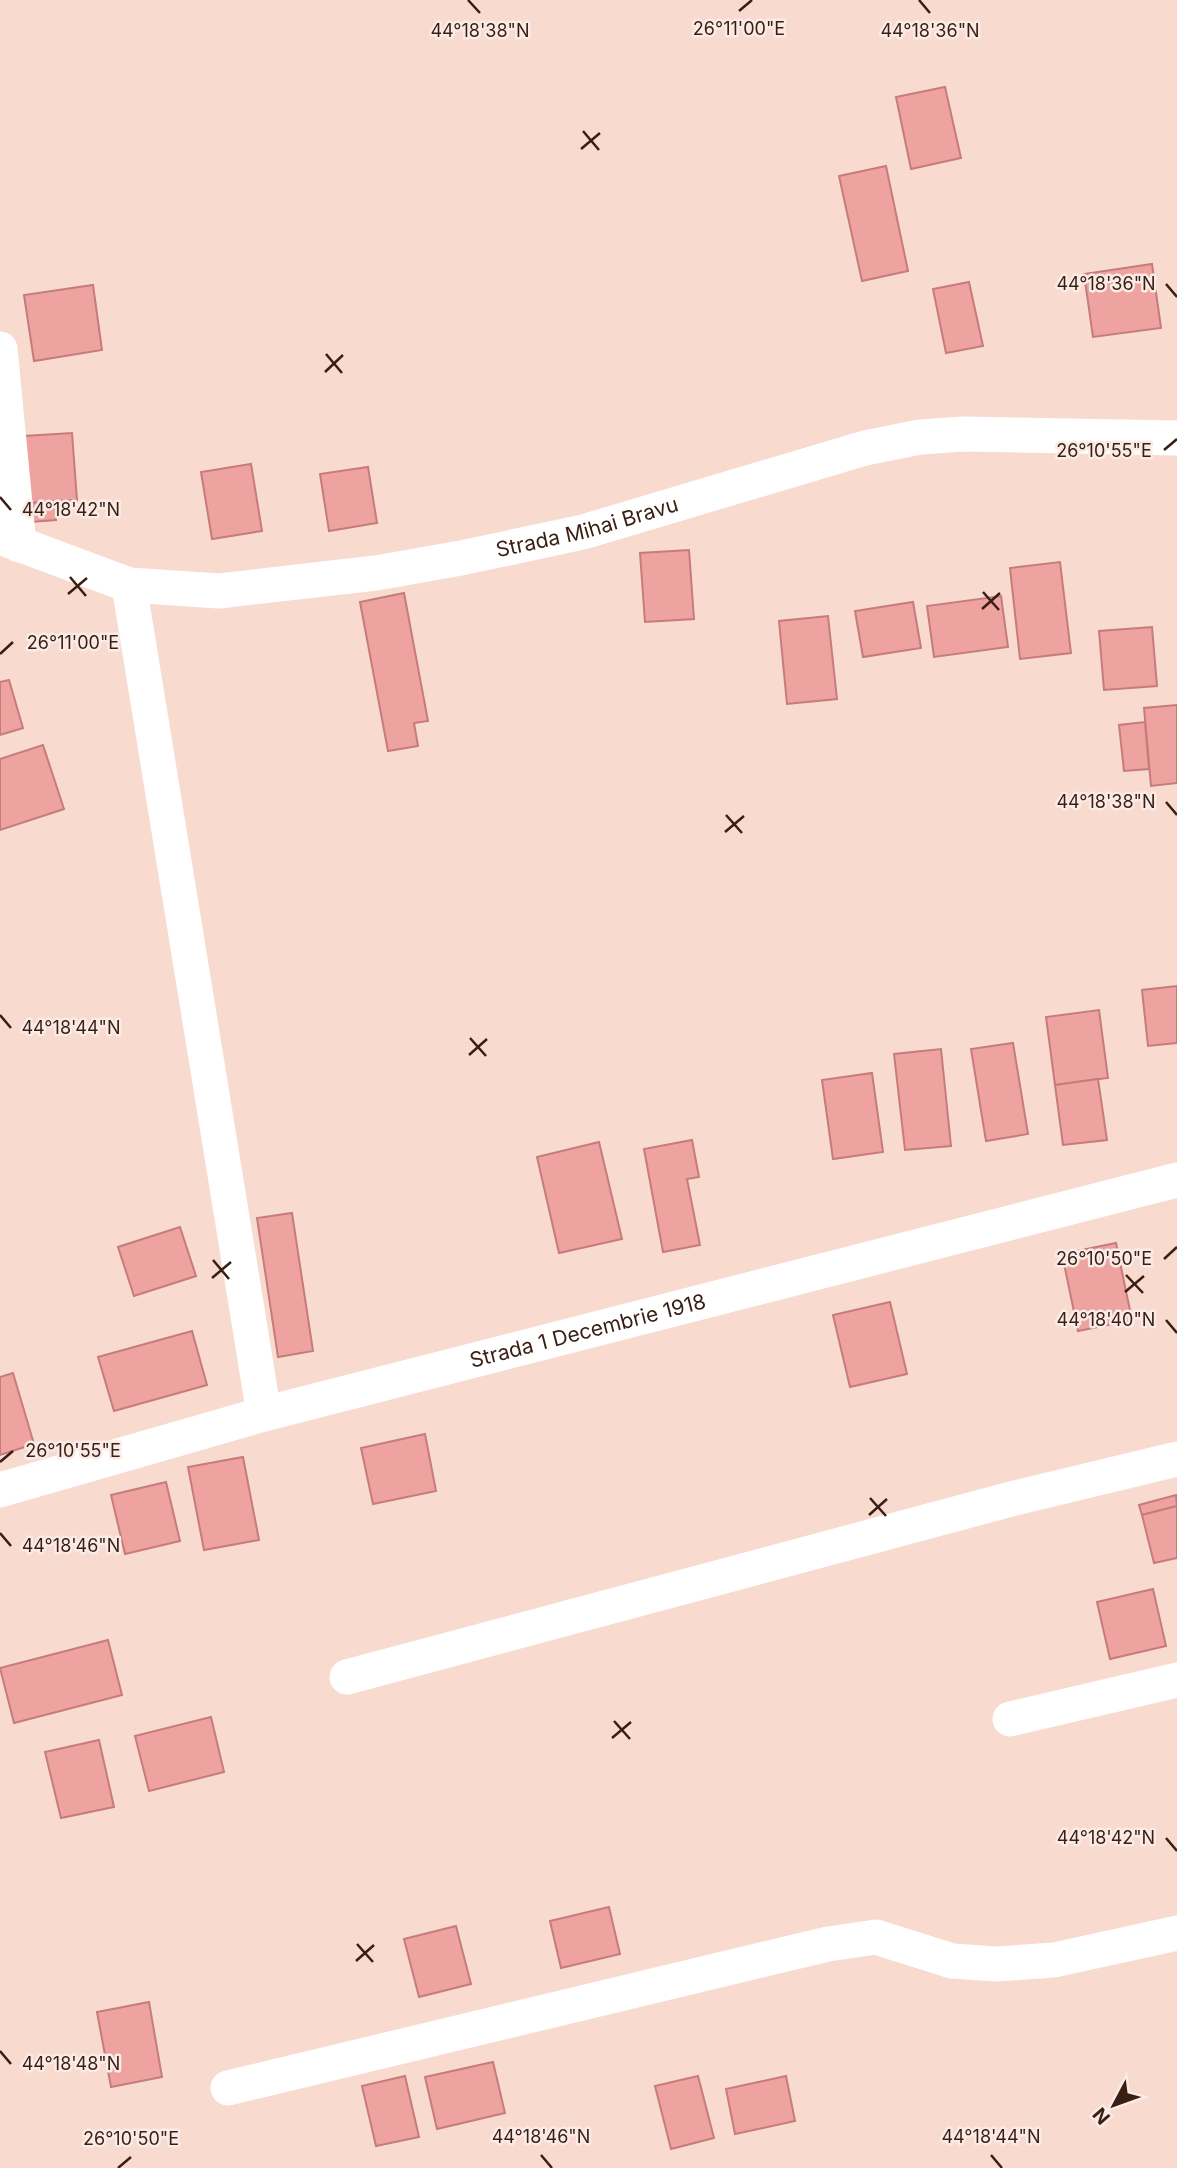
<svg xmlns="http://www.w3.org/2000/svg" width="1177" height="2168" viewBox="0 0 1177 2168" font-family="Inter,sans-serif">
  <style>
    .building { fill: #efa3a0; stroke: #c57c7b; stroke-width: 2 }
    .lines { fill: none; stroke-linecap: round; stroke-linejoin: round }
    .minor { stroke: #fff; stroke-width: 35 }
    .ticks { fill: none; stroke: #391e14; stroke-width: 2.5 }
    .labels { text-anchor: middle; stroke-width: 5; stroke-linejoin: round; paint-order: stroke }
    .street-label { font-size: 21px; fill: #391e14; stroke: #faebe6 }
    .ticks-label { font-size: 18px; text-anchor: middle; fill: #391e14; stroke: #faebe6; stroke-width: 5; stroke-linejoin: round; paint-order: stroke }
  </style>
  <rect width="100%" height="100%" fill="#f8dacf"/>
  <g class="building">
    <path d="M945,87l16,71 -50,11 -15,-72z"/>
    <path d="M886,166l22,105 -46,10 -23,-105z"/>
    <path d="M1152,264l9,64 -68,9 -9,-63z"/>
    <path d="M969,282l14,64 -37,7 -13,-64z"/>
    <path d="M93,285l9,65 -68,11 -10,-66z"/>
    <path d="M72,433l5,67 -48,3 -5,-67z"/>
    <path d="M251,464l11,67 -50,8 -11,-67z"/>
    <path d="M368,467l9,56 -48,8 -9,-57z"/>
    <path d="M54,502l2,18 -26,2 -1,-19z"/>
    <path d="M689,550l5,69 -49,3 -5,-69z"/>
    <path d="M1060,562l11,91 -51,6 -10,-91z"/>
    <path d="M404,593l24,128 -14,2 4,23 -30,5 -28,-149z"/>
    <path d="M1001,596l7,51 -74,10 -7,-51z"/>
    <path d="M913,602l8,46 -58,9 -8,-46z"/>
    <path d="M828,616l9,83 -50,5 -8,-83z"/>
    <path d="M1152,627l5,59 -53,4 -5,-59z"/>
    <path d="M9,680l14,48 -23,7v-53z"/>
    <path d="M1177,705v78l-26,3 -7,-78z"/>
    <path d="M1145,722l4,47 -25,2 -5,-46z"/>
    <path d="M43,745l21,64 -64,21v-71z"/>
    <path d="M1177,986v57l-29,3 -6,-56z"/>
    <path d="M1099,1010l9,68 -53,7 -9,-68z"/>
    <path d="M1013,1043l15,91 -42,7 -15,-92z"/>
    <path d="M941,1049l10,97 -46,4 -11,-96z"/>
    <path d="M872,1073l11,79 -50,7 -11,-79z"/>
    <path d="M1098,1079l9,61 -44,5 -8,-60z"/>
    <path d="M692,1140l7,37 -12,2 13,66 -37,7 -19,-103z"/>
    <path d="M599,1142l23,97 -63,14 -22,-96z"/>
    <path d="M292,1213l21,138 -35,6 -21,-139z"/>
    <path d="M180,1227l16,49 -62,20 -16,-49z"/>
    <path d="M1116,1243l16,77 -54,11 -16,-77z"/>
    <path d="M890,1302l17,72 -57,13 -17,-72z"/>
    <path d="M192,1331l15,54 -93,26 -16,-54z"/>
    <path d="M13,1373l21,71 -34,11v-78z"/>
    <path d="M425,1434l11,57 -63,13 -12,-56z"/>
    <path d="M243,1457l16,83 -55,10 -16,-83z"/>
    <path d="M166,1482l14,59 -55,13 -14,-59z"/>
    <path d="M1176,1495l1,11 -35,9 -3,-10z"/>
    <path d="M1177,1506v52l-23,5 -12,-48z"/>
    <path d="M1153,1589l13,57 -56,13 -13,-57z"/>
    <path d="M108,1640l14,55 -108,28 -14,-55z"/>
    <path d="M211,1717l13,55 -75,19 -14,-55z"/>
    <path d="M99,1740l15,67 -53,11 -16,-66z"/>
    <path d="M609,1907l11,47 -59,14 -11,-47z"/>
    <path d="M456,1926l15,58 -52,13 -15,-58z"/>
    <path d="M149,2002l13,75 -51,10 -14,-75z"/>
    <path d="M493,2062l12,51 -68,16 -12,-52z"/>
    <path d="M405,2076l14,61 -43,9 -14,-60z"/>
    <path d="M698,2076l16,62 -43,11 -16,-63z"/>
    <path d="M786,2076l9,45 -60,13 -9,-45z"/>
  </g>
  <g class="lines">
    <g class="minor">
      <path d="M0,349l19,196"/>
      <path id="s1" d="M0,537l129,48 90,6 157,-18 85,-15 122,-26 282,-84 55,-11 44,-3 213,4"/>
      <path d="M129,585l135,829"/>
      <path id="s2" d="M0,1490l264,-76 913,-234"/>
      <path d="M347,1677l668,-179 162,-39"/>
      <path d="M1010,1719l167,-39"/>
      <path d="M228,2088l600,-144 48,-7 76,24 45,3 57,-4 123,-27"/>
    </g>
  </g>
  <path class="ticks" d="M468,0l12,13M919,0l11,13M739,11l13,-11M583,131l16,19M581,149l19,-16M1166,284l11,13M326,354l16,19M325,372l18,-17M1164,450l13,-11M0,497l11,13M70,577l16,19M983,592l16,18M68,594l19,-16M982,609l18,-16M0,654l13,-12M1166,802l11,13M726,815l16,18M725,832l19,-16M0,1015l11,13M470,1038l16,18M469,1055l18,-16M1164,1259l13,-12M213,1260l16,19M1126,1275l17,18M212,1278l19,-16M1125,1292l19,-16M1166,1320l11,13M0,1462l13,-11M870,1498l16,18M869,1515l18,-16M0,1533l11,13M614,1721l16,18M612,1738l19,-16M1166,1838l11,13M357,1944l16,18M356,1961l18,-16M0,2051l11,13M541,2155l11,13M991,2155l11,13M118,2168l13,-11"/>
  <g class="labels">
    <g class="street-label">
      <text dy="7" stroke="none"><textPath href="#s1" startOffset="602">Strada Mihai Bravu</textPath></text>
      <text dy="7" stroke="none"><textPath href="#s2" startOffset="609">Strada 1 Decembrie 1918</textPath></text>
    </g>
  </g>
  <g class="ticks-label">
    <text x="739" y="35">26°11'00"E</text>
    <text x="480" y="37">44°18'38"N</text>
    <text x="930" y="37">44°18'36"N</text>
    <text x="1106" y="290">44°18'36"N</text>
    <text x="1104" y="457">26°10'55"E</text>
    <text x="71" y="516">44°18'42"N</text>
    <text x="73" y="649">26°11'00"E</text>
    <text x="1106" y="808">44°18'38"N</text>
    <text x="71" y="1034">44°18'44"N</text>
    <text x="1104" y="1265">26°10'50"E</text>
    <text x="1106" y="1326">44°18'40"N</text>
    <text x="73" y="1457">26°10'55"E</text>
    <text x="71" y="1552">44°18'46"N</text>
    <text x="1106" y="1844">44°18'42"N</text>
    <text x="71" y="2070">44°18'48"N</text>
    <text x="541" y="2143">44°18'46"N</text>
    <text x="991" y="2143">44°18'44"N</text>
    <text x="131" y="2145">26°10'50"E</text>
  </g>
  <g transform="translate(1114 2105) rotate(229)" stroke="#faebe6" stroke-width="5" paint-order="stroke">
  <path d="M0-5L12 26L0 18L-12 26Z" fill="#391e14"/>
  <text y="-10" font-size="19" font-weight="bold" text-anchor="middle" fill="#391e14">N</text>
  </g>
</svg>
